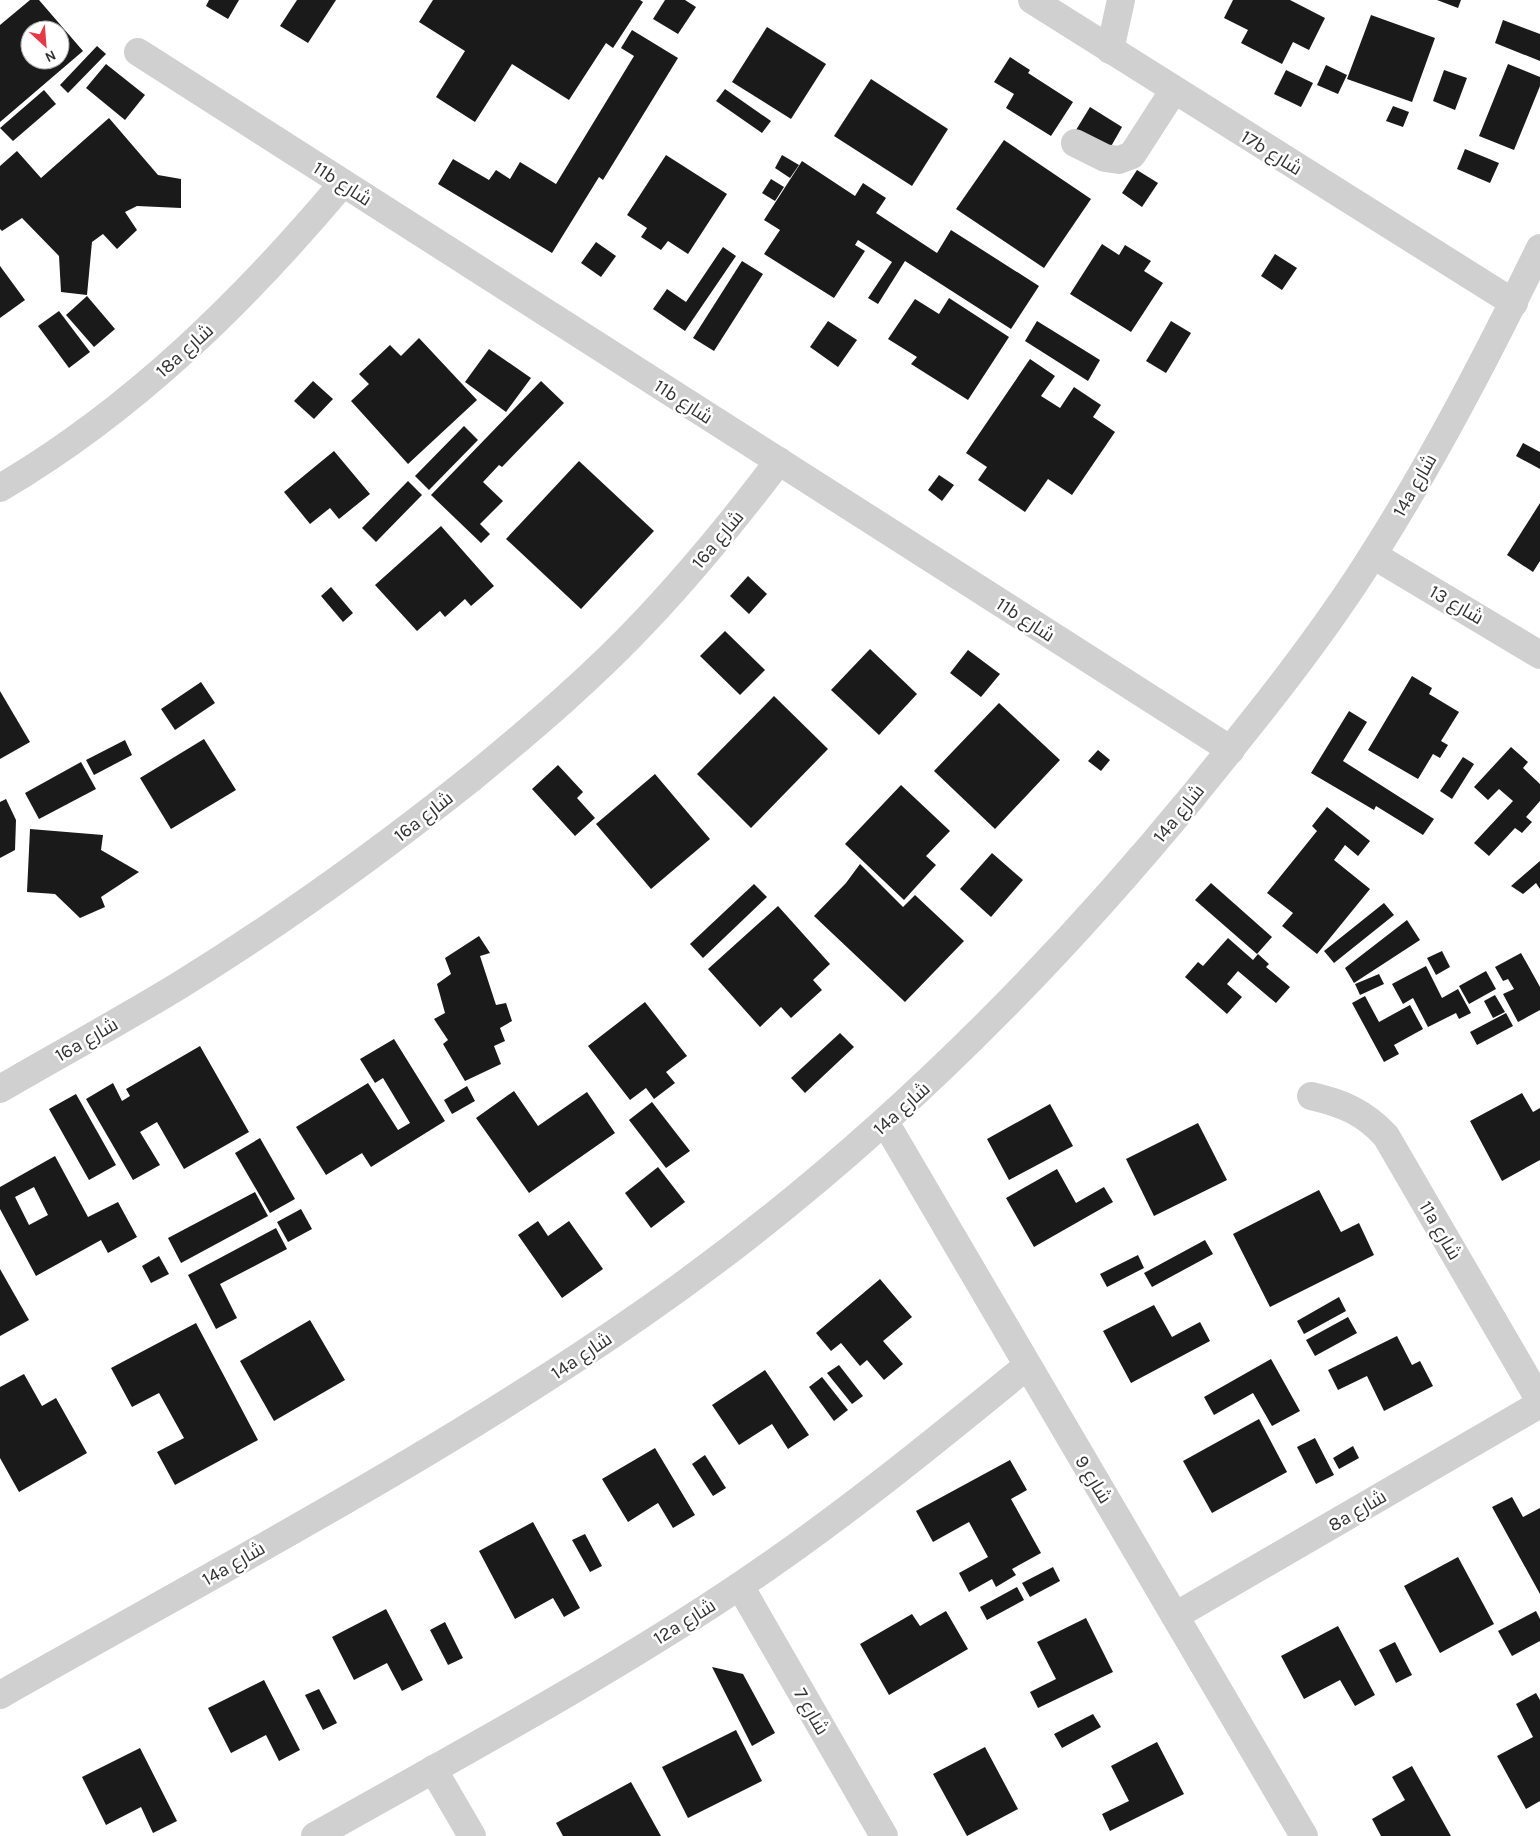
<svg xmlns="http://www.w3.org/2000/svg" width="1540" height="1836" viewBox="0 0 1540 1836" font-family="Karla,Cairo,sans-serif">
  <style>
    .building { fill: #1a1a1a; fill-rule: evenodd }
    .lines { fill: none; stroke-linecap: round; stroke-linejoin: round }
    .street { stroke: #d0d0d0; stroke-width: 28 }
    .labels { text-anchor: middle; stroke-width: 5; stroke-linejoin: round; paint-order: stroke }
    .street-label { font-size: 19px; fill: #333; stroke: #fff }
  </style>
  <rect width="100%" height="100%" fill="#fff"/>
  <g class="building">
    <path d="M30,0h9l44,51 -83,71v-97zM30,30h30v30h-30z"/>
    <path d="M209,0h30l-11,19 -22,-13z"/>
    <path d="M297,0h39l-28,43 -28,-17z"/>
    <path d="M433,0h207l3,2 -30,46 -7,-5 -37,57 -57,-36 -37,58 -39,-25 29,-46 -46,-29z"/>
    <path d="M665,0h20l11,7 -18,27 -25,-15z"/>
    <path d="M1233,0h57l35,18 -16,32 -16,-8 -11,22 -41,-21 7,-13 -24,-12z"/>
    <path d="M1437,0h24l-3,8z"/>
    <path d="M1371,15l64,23 -23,64 -65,-23z"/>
    <path d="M1503,20l37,14v27l-45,-18z"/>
    <path d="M767,27l59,37 -35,55 -59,-37z"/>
    <path d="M632,30l46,28 -75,122 -4,-3 -47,76 -114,-69 15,-25 36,21 7,-10 14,9 10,-17 36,22 78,-128 -13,-8z"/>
    <path d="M97,46l9,8 -38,39 -8,-8z"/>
    <path d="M1010,57l20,13 -2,3 45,29 -22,34 -45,-28 8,-14 -20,-12z"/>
    <path d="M106,64l39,31 -20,25 -39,-32z"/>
    <path d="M1508,64l32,13v9l-26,64 -35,-14z"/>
    <path d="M1326,65l21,10 -9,19 -21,-9z"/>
    <path d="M1286,70l27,13 -12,24 -27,-13z"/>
    <path d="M1444,70l23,8 -12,32 -22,-9z"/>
    <path d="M871,79l77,50 -36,57 -78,-50z"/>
    <path d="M725,89l46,32 -9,12 -46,-32z"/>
    <path d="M44,90l12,14 -43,37 -13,-13z"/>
    <path d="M1393,106l16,6 -6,15 -17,-6z"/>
    <path d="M1090,107l32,20 -13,23 -33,-20z"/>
    <path d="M109,118l49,57 23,4v29l-44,-2 -12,6 12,18 -20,19 -14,-15 -11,8 -5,53 -26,-3 -2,-36 -37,-38 -20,13 -2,-2v-63l17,-15 24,27z"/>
    <path d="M1004,140l87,59 -47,69 -88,-59z"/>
    <path d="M1465,149l34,14 -9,20 -33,-14z"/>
    <path d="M666,155l61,39 -39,60 -20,-13 -7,9 -20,-13 6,-9 -20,-13z"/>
    <path d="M782,155l17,10 -9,13 -15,-10z"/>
    <path d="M802,161l53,35 8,-13 23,15 -10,15 61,40 14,-23 88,56 -28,43 -106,-68 -27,43 -10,-6 24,-36 -34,-22 -3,5 10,6 -31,47 -70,-44 16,-24 -16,-10z"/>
    <path d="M1137,170l21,13 -16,24 -20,-14z"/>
    <path d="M771,179l13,8 -9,14 -13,-8z"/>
    <path d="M596,242l20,14 -15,21 -20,-14z"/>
    <path d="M1102,244l17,11 6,-10 26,16 -7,10 19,12 -32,49 -61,-38z"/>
    <path d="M723,247l13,9 -51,75 -32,-22 14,-20 19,13z"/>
    <path d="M1275,254l22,14 -15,22 -21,-14z"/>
    <path d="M742,261l21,13 -49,77 -21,-13z"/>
    <path d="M0,266l25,34 -25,18z"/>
    <path d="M87,296l28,33 -21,18 -28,-32z"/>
    <path d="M949,298l60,39 -41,63 -57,-36 6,-7 -29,-18 27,-40 24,15z"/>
    <path d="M59,311l31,41 -21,16 -31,-42z"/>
    <path d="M828,321l29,19 -19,27 -28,-20z"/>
    <path d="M1037,321l63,39 -12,21 -63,-40z"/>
    <path d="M1171,321l20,12 -25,40 -20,-12z"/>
    <path d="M419,338l58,62 -69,64 -57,-63 18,-17 -10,-10 31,-29 11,11z"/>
    <path d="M489,349l42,29 -25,34 -41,-30z"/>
    <path d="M1030,359l25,17 -14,20 19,12 14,-21 27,18 -8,12 22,15 -43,63 -24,-16 -23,33 -47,-32 9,-13 -21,-14z"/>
    <path d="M313,381l20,18 -19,20 -20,-18z"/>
    <path d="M541,381l23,22 -62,64 -3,-2 -16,17 20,19 -23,23 10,10 -9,9 -50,-48z"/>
    <path d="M464,426l14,14 -49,50 -14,-14z"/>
    <path d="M1523,443l17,9v17l-24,-13z"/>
    <path d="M334,451l36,43 -31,25 -9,-11 -20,16 -26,-32z"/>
    <path d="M579,461l75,70 -73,78 -75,-70z"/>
    <path d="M939,475l15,10 -12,16 -14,-11z"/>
    <path d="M408,481l14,14 -46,47 -14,-14z"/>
    <path d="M1540,503v58l-7,11 -26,-17z"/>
    <path d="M441,526l53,60 -23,20 -6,-7 -20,18 -5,-6 -23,20 -42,-46z"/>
    <path d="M748,576l19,18 -18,20 -19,-18z"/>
    <path d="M331,587l22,26 -10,9 -22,-26z"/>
    <path d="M725,631l40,39 -25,25 -40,-39z"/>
    <path d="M870,649l47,45 -38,41 -48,-45z"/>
    <path d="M968,650l32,24 -19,23 -31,-24z"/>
    <path d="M1412,676l20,12 -3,6 30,18 -18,29 7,4 -8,13 -7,-4 -15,25 -50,-29z"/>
    <path d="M201,682l14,21 -40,27 -14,-21z"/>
    <path d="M0,691l30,51 -30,17z"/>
    <path d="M774,696l54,53 -77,79 -54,-54z"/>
    <path d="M999,703l61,57 -65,69 -61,-58z"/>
    <path d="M1349,711l18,11 -24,39 91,58 -11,16 -47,-29 -2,4 -63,-37z"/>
    <path d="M204,739l32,51 -65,39 -31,-51z"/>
    <path d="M125,740l7,15 -38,20 -8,-15z"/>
    <path d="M1511,747l17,15 -5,6 17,16v17l-14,16 6,5 -10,11 -7,-5 -26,28 -15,-13 39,-42 -14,-12 -11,11 -14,-13z"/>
    <path d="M1098,750l12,10 -9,11 -13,-10z"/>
    <path d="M1463,757l11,7 -22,35 -12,-8z"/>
    <path d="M81,762l15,27 -57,30 -14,-26z"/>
    <path d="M558,765l25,27 -6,6 18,20 -20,18 -43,-47z"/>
    <path d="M655,774l55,65 -59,50 -55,-65z"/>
    <path d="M901,785l49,46 -24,25 10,9 -32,35 -59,-56z"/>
    <path d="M6,799l10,21 -1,30 -15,8v-56z"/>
    <path d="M1327,807l43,34 -12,15 -13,-11 -11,15 36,29 -53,65 -35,-28 11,-13 -26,-20 50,-62 -5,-5z"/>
    <path d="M30,829l73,6 -2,15 38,22 -38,25 4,10 -25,11 -25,-24 -28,-2z"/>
    <path d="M992,853l31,27 -32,37 -31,-28z"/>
    <path d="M1540,861v28l-4,-6 -13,11 -12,-8z"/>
    <path d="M860,864l43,43 12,-12 49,46 -59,61 -91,-86 32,-33z"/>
    <path d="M1211,883l61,54 -15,17 -62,-54z"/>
    <path d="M754,884l13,13 -64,61 -13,-14z"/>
    <path d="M1384,903l10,12 -60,48 -10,-12z"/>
    <path d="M778,906l52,58 -17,16 9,10 -31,28 -10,-11 -21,20 -52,-58z"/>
    <path d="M1407,920l13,20 -66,43 -9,-15z"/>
    <path d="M479,936l11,17 -10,3 16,49 10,-2 6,18 -12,7 5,13 -11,5 7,18 -36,17 -22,-37 5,-4 -14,-21 11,-6 -8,-29 14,-10 -6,-16z"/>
    <path d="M1228,938l25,22 5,-6 11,10 -3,3 24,20 -14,16 -38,-32 -11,13 15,13 -15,17 -42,-37 13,-15 5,4z"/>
    <path d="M1442,951l8,16 -14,8 -9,-17z"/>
    <path d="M1521,953l19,34v23l-22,12 -15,-28 11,-5 -6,-10 -5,2 -8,-14z"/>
    <path d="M1426,966l16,32 16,-9 13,24 -12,6 -3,-6 -28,14 -15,-29 -10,6 -11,-20z"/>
    <path d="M1486,971l10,18 -27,15 -10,-18z"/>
    <path d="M1379,974l5,10 -24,11 -5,-11z"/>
    <path d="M1495,995l10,17 -12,6 -9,-17z"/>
    <path d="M1365,996l14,26 31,-17 13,24 -29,16 5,9 -15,8 -32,-59z"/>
    <path d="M645,1002l42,54 -21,16 9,11 -21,16 -8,-11 -16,12 -42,-54z"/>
    <path d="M1506,1013l7,13 -36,19 -7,-13z"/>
    <path d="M840,1033l14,14 -49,46 -14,-15z"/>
    <path d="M394,1039l51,82 -74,46 -9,-14 -36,22 -30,-48 72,-44 30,47 12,-7 -27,-45 -8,5 -15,-24z"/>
    <path d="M200,1046l49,86 -65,37 -27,-47 -17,10 20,33 -27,15 -47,-81 27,-16 9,18 8,-5 -4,-7z"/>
    <path d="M467,1086l8,15 -23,13 -8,-14z"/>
    <path d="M514,1091l24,35 49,-34 28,41 -86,60 -53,-75z"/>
    <path d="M1522,1093l11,19 7,-4v52l-38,21 -32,-60z"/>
    <path d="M76,1094l40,71 -27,15 -40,-71z"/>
    <path d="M652,1102l38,49 -24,17 -37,-48z"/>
    <path d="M1050,1104l23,42 -64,34 -22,-41z"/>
    <path d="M1198,1123l29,57 -73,36 -28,-57z"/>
    <path d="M260,1138l35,61 -25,14 -35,-60z"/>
    <path d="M55,1156l33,61 30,-15 19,35 -29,16 -7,-13 -65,36 -36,-67v-22zM34,1187l14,28 -19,10 -14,-28z"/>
    <path d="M658,1167l27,35 -34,26 -26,-35z"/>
    <path d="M1057,1169l19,34 28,-16 9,15 -79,45 -28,-49z"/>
    <path d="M1319,1190l22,42 18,-9 15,32 -104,52 -37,-73z"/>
    <path d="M255,1192l13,24 -87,47 -13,-25z"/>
    <path d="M301,1209l11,20 -24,13 -11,-20z"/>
    <path d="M538,1221l10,15 21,-15 34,48 -41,29 -44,-63z"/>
    <path d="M276,1228l11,21 -67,35 17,34 -21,11 -28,-54z"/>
    <path d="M1205,1240l8,14 -61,33 -8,-14z"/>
    <path d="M1138,1255l6,13 -37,19 -7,-13z"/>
    <path d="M159,1256l10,18 -18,9 -9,-17z"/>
    <path d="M0,1269l29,51 -29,16z"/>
    <path d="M880,1279l32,38 -29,24 20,23 -19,16 -17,-20 -7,6 -19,-23 -10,8 -15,-18z"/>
    <path d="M1339,1297l7,14 -42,23 -7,-13z"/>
    <path d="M1154,1305l18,32 28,-15 10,19 -79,42 -28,-52z"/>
    <path d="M1348,1317l9,16 -42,23 -9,-16z"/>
    <path d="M310,1320l35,60 -71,41 -34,-60z"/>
    <path d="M196,1323l62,117 -83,45 -18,-33 27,-14 -25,-45 -27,14 -21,-39z"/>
    <path d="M1397,1336l15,29 8,-4 13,25 -49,25 -17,-35 -29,14 -10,-20z"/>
    <path d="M1271,1359l29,52 -28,15 -19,-33 -39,22 -10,-18z"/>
    <path d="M839,1365l24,31 -11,8 -25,-31z"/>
    <path d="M765,1370l44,65 -21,14 -16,-25 -33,21 -27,-40z"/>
    <path d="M24,1374l18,32 14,-8 31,55 -68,39 -19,-34v-71z"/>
    <path d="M822,1377l26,33 -14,11 -25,-34z"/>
    <path d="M1259,1419l28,53 -75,41 -29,-52z"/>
    <path d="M1315,1438l19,37 -18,9 -19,-37z"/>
    <path d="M1353,1446l6,12 -20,11 -6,-11z"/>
    <path d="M655,1448l40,67 -22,13 -15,-25 -30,19 -26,-43z"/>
    <path d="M705,1455l21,33 -13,8 -21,-32z"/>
    <path d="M1010,1460l17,30 -16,9 30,54 -29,16 4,6 -20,12 -4,-8 -23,13 -10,-19 29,-16 -19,-35 -36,20 -17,-31z"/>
    <path d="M1512,1497l11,20 17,-9v86l-48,-87z"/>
    <path d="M533,1522l47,86 -16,9 -11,-19 -38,21 -36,-68z"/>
    <path d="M585,1534l17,32 -12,6 -18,-32z"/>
    <path d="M1458,1557l36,67 -54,29 -36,-67z"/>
    <path d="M1053,1567l7,14 -30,16 -8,-14z"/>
    <path d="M1017,1587l7,13 -37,20 -7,-13z"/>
    <path d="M386,1609l37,71 -21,11 -15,-28 -33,17 -22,-43z"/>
    <path d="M946,1611l22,38 -79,46 -29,-51 52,-30 8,12z"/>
    <path d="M1536,1611l4,8v22l-28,15 -14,-25z"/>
    <path d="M1086,1618l27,54 -75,36 -8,-16 26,-13 -19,-37z"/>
    <path d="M445,1622l18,36 -15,7 -18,-35z"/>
    <path d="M1338,1626l37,69 -20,11 -15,-26 -36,19 -23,-43z"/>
    <path d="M1395,1642l17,33 -16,8 -17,-33z"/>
    <path d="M712,1667l31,7 32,59 -23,13z"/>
    <path d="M264,1680l36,70 -21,11 -13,-26 -35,18 -23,-45z"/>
    <path d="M319,1689l18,34 -14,7 -18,-35z"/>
    <path d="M1536,1693l4,7v101l-14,8 -29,-53 36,-19 -17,-33z"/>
    <path d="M1093,1714l8,13 -39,21 -8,-14z"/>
    <path d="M736,1730l26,51 -74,37 -26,-51z"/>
    <path d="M1157,1742l27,52 -74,37 -8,-17 27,-13 -18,-35z"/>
    <path d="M985,1747l33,62 -51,27 -34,-62z"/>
    <path d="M140,1748l37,73 -24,12 -12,-26 -35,18 -24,-48z"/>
    <path d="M1412,1766l39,70h-70l-9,-17 33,-19 -13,-23z"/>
    <path d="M631,1782l30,54h-98l-7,-13z"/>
  </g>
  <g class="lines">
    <g class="street">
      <path d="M1032,0l482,303"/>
      <path d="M1110,50l11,-50"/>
      <path d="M138,52l1093,698"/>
      <path d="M1075,143l30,15 14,2 13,-5 42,-65"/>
      <path d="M0,488c133,-78 244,-187 343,-305"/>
      <path d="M1373,555l167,100"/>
      <path d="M0,1089c60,-35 121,-68 180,-104 102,-63 199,-133 293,-208 61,-50 122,-102 176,-160 46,-49 89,-102 130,-156"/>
      <path d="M1311,1096c31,7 53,16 75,40l154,265"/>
      <path d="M885,1122l419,714"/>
      <path d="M740,1586l144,250"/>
      <path d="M1175,1616l365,-212"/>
      <path d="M0,1695c216,-123 438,-239 642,-381 209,-145 390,-322 551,-518 63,-78 128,-158 181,-243 62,-98 115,-201 166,-305"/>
      <path d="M433,1769l39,67"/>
      <path d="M315,1836c143,-81 289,-159 426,-251 100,-67 193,-143 286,-219"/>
    </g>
  </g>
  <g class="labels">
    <g class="street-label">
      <text transform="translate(1272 152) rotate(32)" y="7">17b شارع</text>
      <text transform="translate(343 183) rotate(33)" y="7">11b شارع</text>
      <text transform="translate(184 350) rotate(-42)" y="7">18a شارع</text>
      <text transform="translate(684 401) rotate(33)" y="7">11b شارع</text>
      <text transform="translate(1414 485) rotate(-60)" y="7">14a شارع</text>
      <text transform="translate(717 539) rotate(-50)" y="7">16a شارع</text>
      <text transform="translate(1457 604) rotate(30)" y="7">شارع 13</text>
      <text transform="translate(1026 619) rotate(33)" y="7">11b شارع</text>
      <text transform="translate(1178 813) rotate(-51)" y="7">14a شارع</text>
      <text transform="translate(423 816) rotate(-38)" y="7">16a شارع</text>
      <text transform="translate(86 1039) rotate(-30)" y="7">16a شارع</text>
      <text transform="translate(901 1108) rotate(-42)" y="7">14a شارع</text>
      <text transform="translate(1441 1230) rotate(60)" y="7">11a شارع</text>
      <text transform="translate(581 1355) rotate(-34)" y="7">14a شارع</text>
      <text transform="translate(1094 1479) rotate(59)" y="7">شارع 9</text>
      <text transform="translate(1357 1510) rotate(-30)" y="7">8a شارع</text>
      <text transform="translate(233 1563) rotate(-30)" y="7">14a شارع</text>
      <text transform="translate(684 1621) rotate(-32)" y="7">12a شارع</text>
      <text transform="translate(812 1711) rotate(60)" y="7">شارع 7</text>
    </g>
  </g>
  <g transform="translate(45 45) rotate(154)"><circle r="24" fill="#ffffff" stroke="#adadad"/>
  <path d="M0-4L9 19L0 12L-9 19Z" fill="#e63946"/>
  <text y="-8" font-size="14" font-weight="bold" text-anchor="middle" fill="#333333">N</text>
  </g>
</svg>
